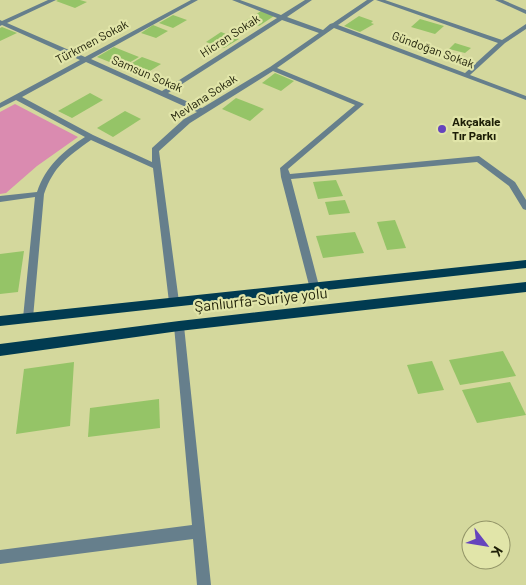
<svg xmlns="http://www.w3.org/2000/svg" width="526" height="585" viewBox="0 0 526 585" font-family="Barlow,sans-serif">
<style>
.green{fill:#da8bb0}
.building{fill:#95c467}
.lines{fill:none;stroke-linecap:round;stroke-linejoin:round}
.minor{fill:#667f8c;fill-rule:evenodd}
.tertiary{fill:#667f8c;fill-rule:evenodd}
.primary{fill:#013b51;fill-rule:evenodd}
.poi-dot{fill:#6544bd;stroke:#e1e5a9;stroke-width:2}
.labels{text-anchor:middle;stroke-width:4.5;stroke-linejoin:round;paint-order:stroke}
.far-street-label{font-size:12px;fill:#1d1e07;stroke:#e1e5a9}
.far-poi-label{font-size:12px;font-weight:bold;fill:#1d1e07;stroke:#e1e5a9;text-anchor:start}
.street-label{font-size:15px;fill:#1d1e07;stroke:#e1e5a9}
</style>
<rect width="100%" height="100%" fill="#d4d89d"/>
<polygon class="green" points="15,104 78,137 37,166 6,193 0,194 0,112"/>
<g class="building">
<polygon points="58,0 80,0 87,2 75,8 56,1"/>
<polygon points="261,11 274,16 259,26 245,21"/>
<polygon points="173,15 187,20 173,28 159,23"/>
<polygon points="359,16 373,21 371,23 374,24 360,32 344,26"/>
<polygon points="420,19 444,26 435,34 411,27"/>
<polygon points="153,25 168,31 156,38 141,33"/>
<polygon points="2,27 17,33 0,41 0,28"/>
<polygon points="221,32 239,39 224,48 206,42"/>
<polygon points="455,43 471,48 465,53 449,49"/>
<polygon points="114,47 139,57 122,67 97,57"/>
<polygon points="142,57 161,64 142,76 124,68"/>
<polygon points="275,73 294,81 281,91 262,83"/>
<polygon points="90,93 103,100 72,118 58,111"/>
<polygon points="236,98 264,109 250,121 222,109"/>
<polygon points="125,111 141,119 113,137 97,128"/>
<polygon points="336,180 343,196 318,199 313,182"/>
<polygon points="345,200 350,213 329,215 325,202"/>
<polygon points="395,220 406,248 387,250 377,222"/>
<polygon points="355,232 364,253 323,258 316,236"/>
<polygon points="24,251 18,292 0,294 0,254"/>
<polygon points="503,351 516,376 460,385 449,360"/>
<polygon points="432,361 444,390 418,394 407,365"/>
<polygon points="74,362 70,426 16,434 24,369"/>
<polygon points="510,382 526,415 477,423 462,390"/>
<polygon points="159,399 160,428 88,437 90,408"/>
</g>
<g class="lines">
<g class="minor">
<path d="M48,0H56L7,23L85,57L191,0H198L91,59L162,91L277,18L232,0H240L281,15L305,0H312L287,17L323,30L330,24L333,23L367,0H374L338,25L465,73L498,43L376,0H385L502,40L526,24V29L505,43L470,75L526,96V100L334,28L277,68L364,104L288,169L290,174L479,156L515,182L526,200V210L523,209L509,186L477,162L291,179L319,286L318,289H310L281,177L280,168L355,105L273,71L190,123L159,151L179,302L178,305H170L169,302L153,168L91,140C67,157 54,166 44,194L33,318L32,321H24L23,318L35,197L0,202V196L37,192C46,166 62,152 85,137L16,100L0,108V103L80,60L2,25L0,26V20L2,21ZM282,20L319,33L270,67L202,108L168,93ZM86,62L197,112L184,119L152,148V162L93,135L22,97Z"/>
<polygon points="179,322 183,323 184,326 211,585 197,585 193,539 0,564 0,550 192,525 174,326 175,323"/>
</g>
<polygon class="tertiary" points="495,0 503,0 526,10 526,14"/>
<g class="primary">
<polygon points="526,260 526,268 0,326 0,316"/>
<polygon points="526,282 526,292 179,331 0,356 0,344 179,321"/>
</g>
</g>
<circle class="poi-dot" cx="442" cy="129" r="5"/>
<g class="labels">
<g class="far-street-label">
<text transform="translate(230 36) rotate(-33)" y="4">Hicran Sokak</text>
<text transform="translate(92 42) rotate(-28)" y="4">Türkmen Sokak</text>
<text transform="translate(433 50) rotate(20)" y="4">Gündoğan Sokak</text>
<text transform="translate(147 74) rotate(23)" y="4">Samsun Sokak</text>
<text transform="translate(204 98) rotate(-33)" y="4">Mevlana Sokak</text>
</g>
<g class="far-poi-label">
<text x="452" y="126">Akçakale<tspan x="452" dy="14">Tır Parkı</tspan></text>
</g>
<g class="street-label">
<text transform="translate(261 300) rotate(-6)" y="5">Şanlıurfa-Suriye yolu</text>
</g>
</g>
<g transform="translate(486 545) rotate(121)"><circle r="24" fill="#e1e5a9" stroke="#939568"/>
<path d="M0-4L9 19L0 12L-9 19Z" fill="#6544bd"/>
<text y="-8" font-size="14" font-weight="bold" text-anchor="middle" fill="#1d1e07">K</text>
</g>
</svg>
